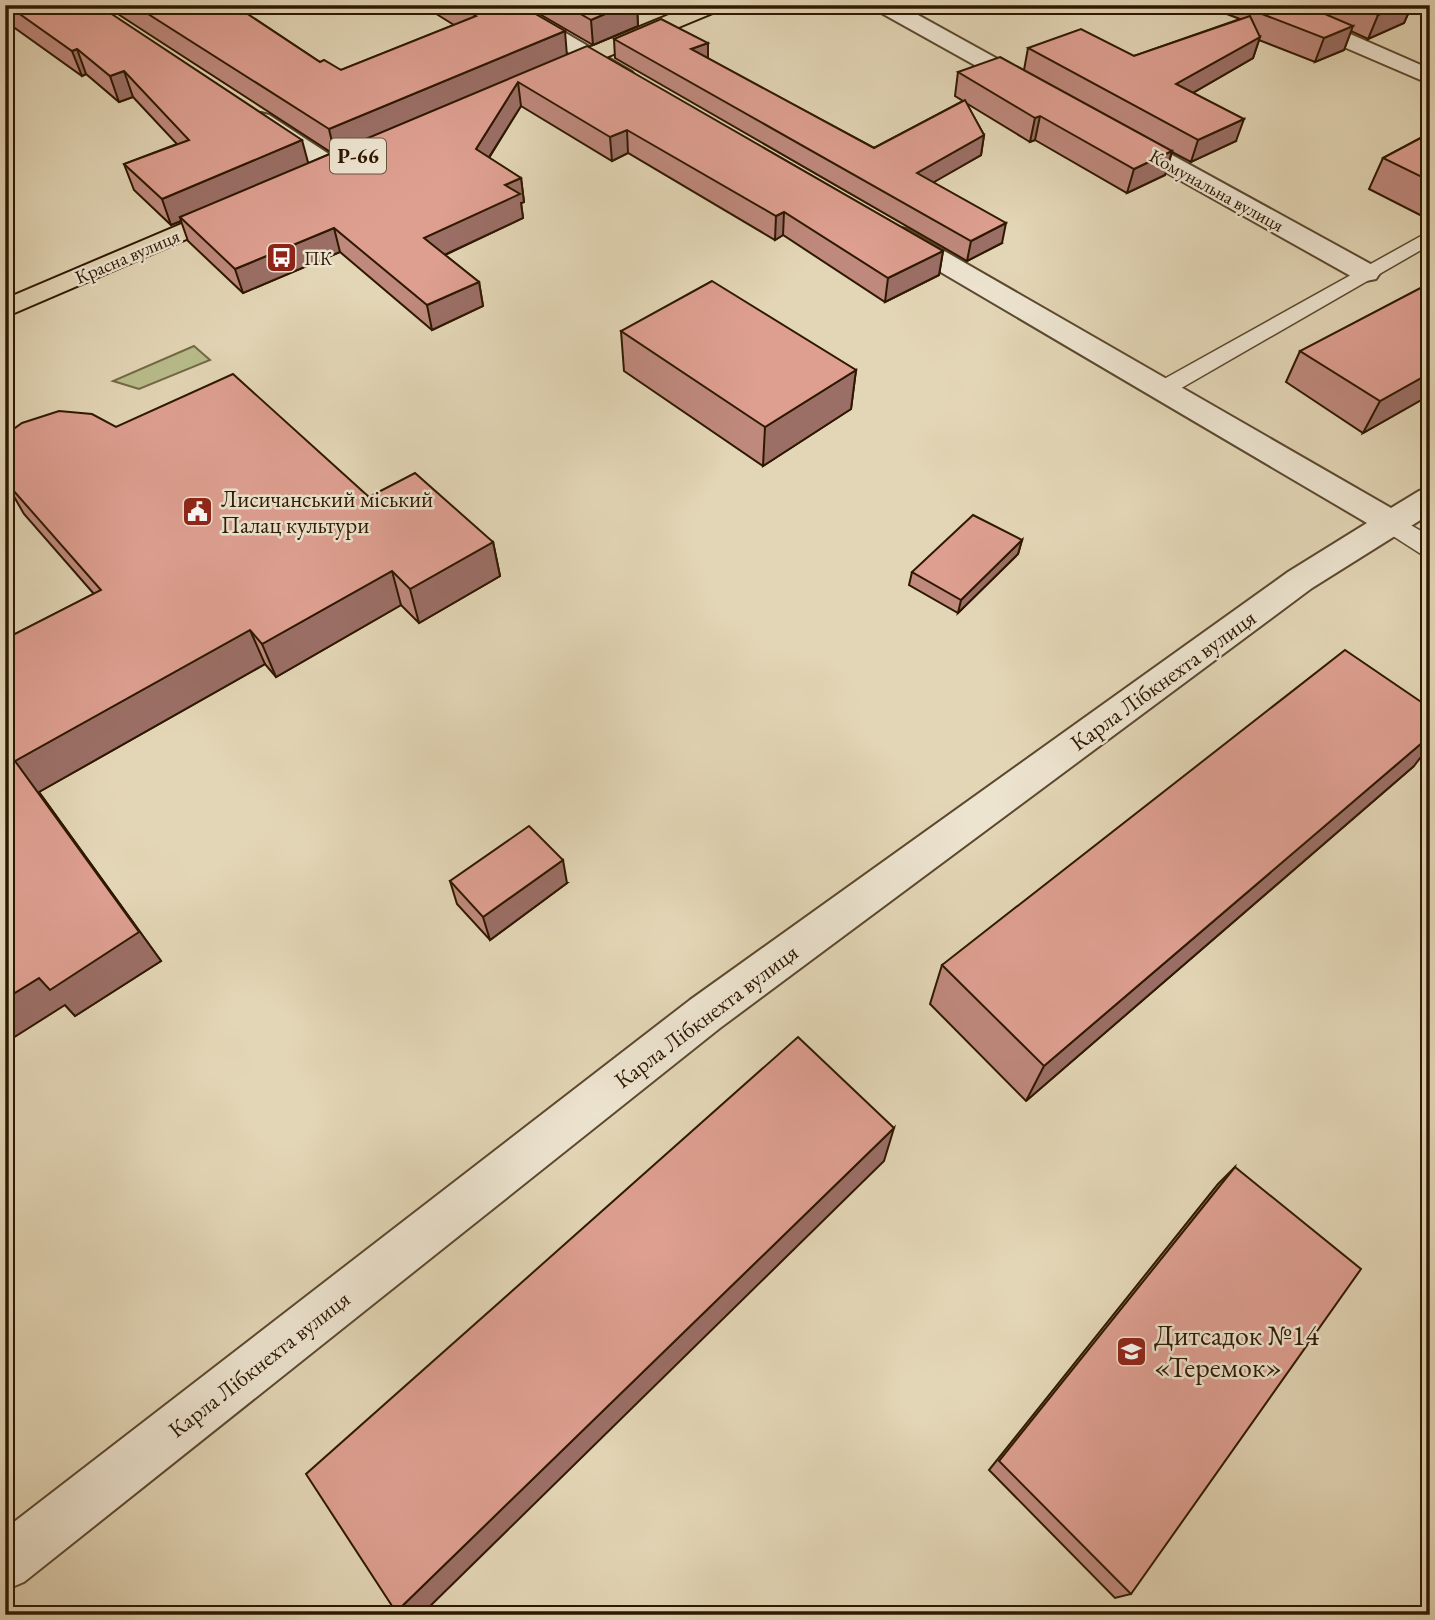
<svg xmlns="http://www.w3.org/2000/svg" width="1435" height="1620" viewBox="0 0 1435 1620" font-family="'EB Garamond',serif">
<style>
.green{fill:#b8bd8b;stroke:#736a46;stroke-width:2}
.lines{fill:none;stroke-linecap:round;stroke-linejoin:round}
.service-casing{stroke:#5b482e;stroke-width:3}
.minor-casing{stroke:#5b482e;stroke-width:4}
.primary-casing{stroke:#2e1800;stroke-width:4}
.service{fill:#ede4d0;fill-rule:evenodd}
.minor{fill:#ede4d0;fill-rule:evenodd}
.primary{fill:#e3d6b6;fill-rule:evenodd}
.wall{fill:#bf897d;stroke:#2e1800;stroke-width:2}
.shaded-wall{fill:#9b6f66;stroke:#2e1800;stroke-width:2}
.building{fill:#de9f91;stroke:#2e1800;stroke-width:2}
.labels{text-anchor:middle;stroke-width:5;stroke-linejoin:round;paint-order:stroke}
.far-street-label{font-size:19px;fill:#2e1800;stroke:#ede4d0}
.far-poi-label{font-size:19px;fill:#2e1800;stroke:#ede4d0;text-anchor:start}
.shield{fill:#ede4d0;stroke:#67553e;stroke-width:2}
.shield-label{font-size:21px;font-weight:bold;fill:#2e1800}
.poi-label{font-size:23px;fill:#2e1800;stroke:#ede4d0;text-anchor:start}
.street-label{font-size:23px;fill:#2e1800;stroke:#ede4d0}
.near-poi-label{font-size:28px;fill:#2e1800;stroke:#ede4d0;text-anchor:start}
</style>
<rect width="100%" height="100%" fill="#e3d6b6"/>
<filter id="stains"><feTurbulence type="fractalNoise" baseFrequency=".00286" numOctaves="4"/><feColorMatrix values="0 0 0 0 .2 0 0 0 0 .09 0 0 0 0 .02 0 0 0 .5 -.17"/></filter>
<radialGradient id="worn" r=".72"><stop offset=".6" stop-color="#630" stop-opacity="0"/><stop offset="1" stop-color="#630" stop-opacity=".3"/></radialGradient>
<polygon class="green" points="194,346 210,360 139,389 113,381"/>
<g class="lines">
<defs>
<g id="service">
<polygon points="1421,236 1430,240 1428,246 1171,394 1155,394 1152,389 1155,384"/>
<polygon points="1391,514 1430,536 1430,557 1421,554 1382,529 1378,523 1382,517"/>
</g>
<g id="minor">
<polygon points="492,5 518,5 632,72 635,77 632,82 616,82"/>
<polygon points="874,5 900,5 1039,82 1043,87 1039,92 1023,92 876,10"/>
<polygon points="1256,5 1284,5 1430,69 1430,84 1258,10"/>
<polygon points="261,113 269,115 341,162 344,167 341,172 332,174 323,172 253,125 249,120 253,115"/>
<polygon points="1123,131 1132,133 1376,267 1380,273 1376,279 1366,281 1356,279 1114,143 1111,138 1114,133"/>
<polygon points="897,227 906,229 1391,508 1419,491 1430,488 1430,514 1312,588 720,1028 24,1582 5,1590 5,1529 690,1000 1288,572 1367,523 888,241 884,235 888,229"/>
</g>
<g id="primary">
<polygon points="693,5 722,5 720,10 558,77 542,77 539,72 542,67"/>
<polygon points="231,203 240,206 244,211 240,216 5,317 5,299"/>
</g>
</defs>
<use href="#service" class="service-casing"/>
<use href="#minor" class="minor-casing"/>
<use href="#primary" class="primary-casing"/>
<use href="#service" class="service"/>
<use href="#minor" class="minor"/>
<use href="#primary" class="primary"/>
</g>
<g class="wall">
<polygon points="5,5 98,5 309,163 332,153 104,5 234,5 320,62 341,70 454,25 422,5 520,5 567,55 943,251 939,275 885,302 783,235 775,240 628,153 612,161 521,106 489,158 521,178 524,202 521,203 523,218 445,255 479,282 483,306 432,330 340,252 243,293 188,241 181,221 171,225 134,190 124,164 177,144 133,97 119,102 86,74 82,76 5,21"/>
<polygon points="524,5 637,5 638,26 593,45"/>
<polygon points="1203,5 1412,5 1404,23 1368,39 1351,31 1344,50 1315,62 1259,40 1253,58 1193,93 1236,141 1191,162 1172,152 1165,175 1127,193 1035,140 1030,142 966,103 984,135 981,155 933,182 1002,243 967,261 615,58 614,39 708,59 874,148 963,101 955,96 958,72 1024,70 1028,48 1134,56 1240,19"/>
<polygon points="1430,133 1430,220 1369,189 1383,158"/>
<polygon points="621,331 856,370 851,409 763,466 624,371"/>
<polygon points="1300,351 1430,395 1363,433 1286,382"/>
<polygon points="116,427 369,497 493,542 500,576 419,623 401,605 276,677 265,664 39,792 161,961 75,1016 65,1005 5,639 94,594 24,514 5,481 5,437"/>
<polygon points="1022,540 1018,554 958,613 909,585 912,572"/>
<polygon points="1414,766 1026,1101 930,1004 942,965"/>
<polygon points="450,881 567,883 490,940 457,904"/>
<polygon points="1235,1167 1131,1594 1115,1598 989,1470 1218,1184"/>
</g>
<g class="shaded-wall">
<polygon points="626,5 637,5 638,26 593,45 591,20"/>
<polygon points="1401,5 1412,5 1404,23 1368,39 1378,15"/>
<polygon points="1353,26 1344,50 1315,62 1324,38"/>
<polygon points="565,31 567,56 335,155 329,129"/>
<polygon points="1260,37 1253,58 1170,106 1176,84"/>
<polygon points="708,43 708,62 691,49"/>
<polygon points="77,49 86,74 82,76 72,51"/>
<polygon points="124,71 133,97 119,102 110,76"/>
<polygon points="518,82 521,106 479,173 476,149"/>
<polygon points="1040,116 1035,140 1030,142 1035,118"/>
<polygon points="1244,119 1236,141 1191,162 1198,140"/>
<polygon points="627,130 628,153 612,161 610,137"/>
<polygon points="984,135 981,155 915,193 917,173"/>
<polygon points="302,140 309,166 180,217 181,221 171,225 162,199"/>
<polygon points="1172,151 1165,175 1127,193 1134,169"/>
<polygon points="521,178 524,202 521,203 523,218 429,262 424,238 505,185"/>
<polygon points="784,212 783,235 775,240 776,216"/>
<polygon points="1006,223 1002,243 967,261 971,241"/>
<polygon points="334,228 340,252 243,293 235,269"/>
<polygon points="943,251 939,275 885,302 888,278"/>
<polygon points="479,282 483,306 432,330 427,305"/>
<polygon points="856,370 851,409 763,466 765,427"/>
<polygon points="1430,373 1430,395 1363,433 1380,401"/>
<polygon points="1022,540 1018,554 958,613 961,600"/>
<polygon points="493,542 500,576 419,623 410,589"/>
<polygon points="392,571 401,605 276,677 262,644"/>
<polygon points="250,630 265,664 39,792 161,961 75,1016 65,1005 5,1043 5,999 39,978 15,761"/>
<polygon points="1430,736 1430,745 1414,766 1026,1101 1044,1066"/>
<polygon points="563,860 567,883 490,940 483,917"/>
<polygon points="894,1128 884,1161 421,1615 408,1615 396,1612"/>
</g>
<g class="building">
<polygon points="7,5 98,5 302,140 162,199 124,164 189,140 124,71 110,76 77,49 72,51"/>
<polygon points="134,5 234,5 320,62 324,60 341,70 476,16 458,5 520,5 565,31 329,129"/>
<polygon points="565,5 626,5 591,20"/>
<polygon points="1273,5 1304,5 1353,26 1324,38 1257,12 1275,6"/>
<polygon points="1354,5 1401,5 1378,15"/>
<polygon points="1250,16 1260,37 1176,84 1244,119 1198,140 1028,48 1081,29 1134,56"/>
<polygon points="661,19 708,43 691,49 874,148 965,100 984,135 917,173 1006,223 971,241 614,39"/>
<polygon points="587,46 943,251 888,278 784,212 776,216 627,130 610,137 518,82 476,149 521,178 505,185 520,194 424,238 479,282 427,305 334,228 235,269 180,217"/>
<polygon points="1000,57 1172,151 1134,169 1040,116 1035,118 958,72"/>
<polygon points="1430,133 1430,181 1383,158"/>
<polygon points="712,281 856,370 765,427 621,331"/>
<polygon points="1430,283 1430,373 1380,401 1300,351"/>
<polygon points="233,374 369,497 415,473 493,542 410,589 392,571 262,644 250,630 15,761 139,932 50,990 39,978 5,999 5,639 101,590 5,481 5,437 8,433 22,423 59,411 92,414 116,427"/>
<polygon points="973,515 1022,540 961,600 912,572"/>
<polygon points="1345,650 1430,708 1430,736 1044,1066 942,965"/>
<polygon points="529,826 563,860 483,917 450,881"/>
<polygon points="798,1037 894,1128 396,1612 306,1474"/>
<polygon points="1235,1167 1361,1269 1131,1594 999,1461"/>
</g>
<defs>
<symbol id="bus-square" viewBox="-11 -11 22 22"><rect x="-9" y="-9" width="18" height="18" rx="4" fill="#8f2418" stroke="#ede4d0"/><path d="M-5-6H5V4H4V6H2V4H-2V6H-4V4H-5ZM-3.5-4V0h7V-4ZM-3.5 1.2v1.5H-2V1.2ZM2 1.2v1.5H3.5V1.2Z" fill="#fff"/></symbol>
<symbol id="civic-square" viewBox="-11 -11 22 22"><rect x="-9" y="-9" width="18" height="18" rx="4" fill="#8f2418" stroke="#ede4d0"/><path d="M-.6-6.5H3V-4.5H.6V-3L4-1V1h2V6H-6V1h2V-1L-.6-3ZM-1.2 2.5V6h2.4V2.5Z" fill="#fff"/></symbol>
<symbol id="school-square" viewBox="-11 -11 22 22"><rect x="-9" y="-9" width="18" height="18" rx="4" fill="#8f2418" stroke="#ede4d0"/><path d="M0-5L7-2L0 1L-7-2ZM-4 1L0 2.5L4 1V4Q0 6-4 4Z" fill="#fff"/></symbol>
</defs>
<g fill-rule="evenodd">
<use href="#bus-square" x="264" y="240" width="35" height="35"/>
<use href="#civic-square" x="180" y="494" width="35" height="35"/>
<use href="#school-square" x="1114" y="1334" width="35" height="35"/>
</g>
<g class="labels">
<g class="far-street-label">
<text transform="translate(1217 190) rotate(29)" y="7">Комунальна вулиця</text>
<text transform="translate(127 256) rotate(-23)" y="7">Красна вулиця</text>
</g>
<g class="far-poi-label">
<text x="304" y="265">ПК</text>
</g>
<rect class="shield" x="330" y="138.5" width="56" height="35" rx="5"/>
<g class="shield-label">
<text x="358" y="163">Р-66</text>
</g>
<g class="poi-label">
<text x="221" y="507">Лисичанський міський<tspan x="221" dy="26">Палац культури</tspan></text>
</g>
<g class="street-label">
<text transform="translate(1163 680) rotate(-36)" y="8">Карла Лібкнехта вулиця</text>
<text transform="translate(706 1016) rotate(-37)" y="8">Карла Лібкнехта вулиця</text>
<text transform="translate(259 1364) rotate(-38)" y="8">Карла Лібкнехта вулиця</text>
</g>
<g class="near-poi-label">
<text x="1154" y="1345">Дитсадок №14<tspan x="1154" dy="32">«Теремок»</tspan></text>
</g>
</g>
<rect width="1435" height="1620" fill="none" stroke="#e3d6b6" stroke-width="28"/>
<rect x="7" y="7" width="1421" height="1606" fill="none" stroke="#2e1800" stroke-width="3.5"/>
<rect x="14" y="14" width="1407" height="1592" fill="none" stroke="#2e1800" stroke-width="2"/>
<rect width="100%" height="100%" filter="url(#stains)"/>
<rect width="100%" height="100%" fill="url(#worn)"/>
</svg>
